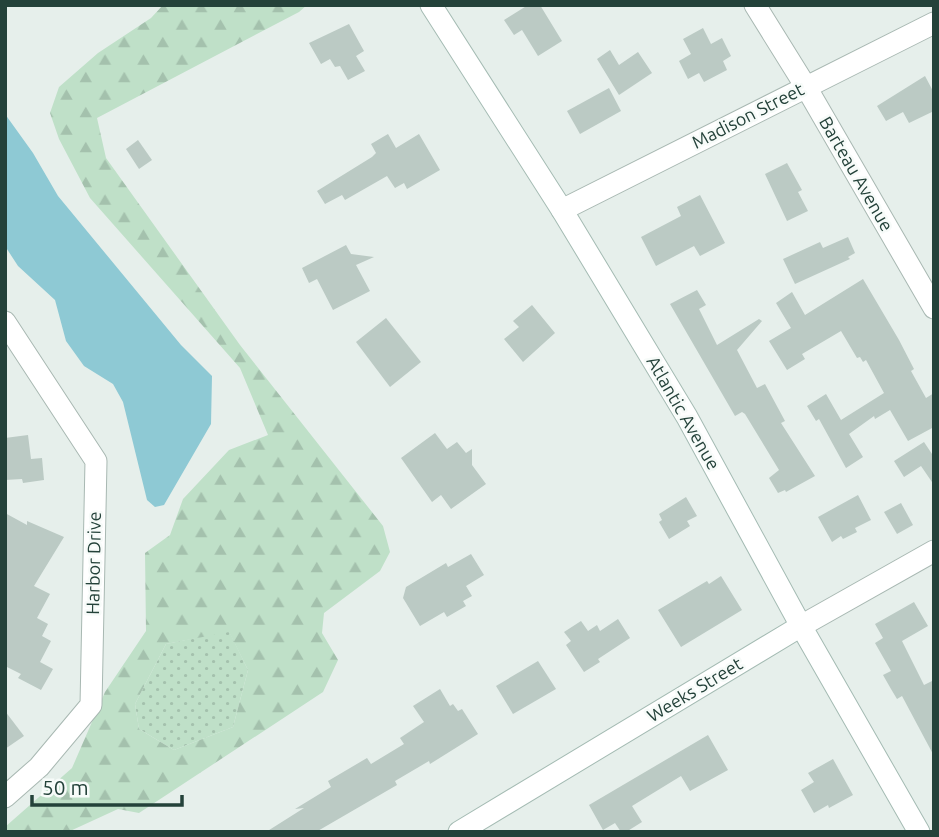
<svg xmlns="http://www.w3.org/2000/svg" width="939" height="837" viewBox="0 0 939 837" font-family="Ubuntu,sans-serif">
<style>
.grass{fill:url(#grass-dots)}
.forest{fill:url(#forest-firs);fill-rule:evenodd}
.water{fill:#8ec9d4}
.building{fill:#bbcac4}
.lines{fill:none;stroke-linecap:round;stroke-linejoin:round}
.street-casing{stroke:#a8b8b2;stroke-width:23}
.secondary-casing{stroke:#a4bbb3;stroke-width:23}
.street{stroke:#fff;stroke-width:21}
.secondary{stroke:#fff;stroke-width:21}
.labels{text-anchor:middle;stroke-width:5;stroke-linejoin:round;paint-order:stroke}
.street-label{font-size:18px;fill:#24423a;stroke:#f7fbf9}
</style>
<defs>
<pattern id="grass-dots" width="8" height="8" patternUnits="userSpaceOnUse" patternTransform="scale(1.75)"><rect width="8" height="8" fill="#bfe0c8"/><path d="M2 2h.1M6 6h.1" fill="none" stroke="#a4c1ad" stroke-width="1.8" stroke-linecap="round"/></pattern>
<pattern id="forest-firs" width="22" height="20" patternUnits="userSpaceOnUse" patternTransform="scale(1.75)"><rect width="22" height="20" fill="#bfe0c8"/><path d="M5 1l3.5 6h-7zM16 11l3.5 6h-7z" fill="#a4c1ad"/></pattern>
</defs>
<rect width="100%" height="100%" fill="#e6efeb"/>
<polygon class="grass" points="229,631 248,670 233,727 174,750 139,729 135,704 166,644"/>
<path class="forest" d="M163,5H307L299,12L97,118L106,158L240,345L383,526L390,552L380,571L324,613L322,633L338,660L323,692L139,813L118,809L68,832H5V827L72,768L105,692L146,631L145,553L170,535L183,499L229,450L268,435L240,368L90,198L59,139L50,113L59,87L98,53L151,18ZM229,632L248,670L233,727L174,750L139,729L135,704L166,644Z"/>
<polygon class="water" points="5,114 33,153 58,196 181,345 212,376 211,424 164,505 155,507 147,500 123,402 113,384 84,366 66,341 55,300 18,266 5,246"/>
<g class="building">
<polygon points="528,5 540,5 562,41 538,56 522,30 514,35 504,20"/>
<polygon points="349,24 364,51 356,56 365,71 348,80 340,66 335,67 330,59 321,64 309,43"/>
<polygon points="703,28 711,44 722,38 731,56 723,61 727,70 704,82 699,73 688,79 679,61 691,54 683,39"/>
<polygon points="610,50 619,65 638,52 652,73 619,95 597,59"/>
<polygon points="925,76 934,93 934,111 909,123 903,112 886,121 877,106"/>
<polygon points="609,88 621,111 580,134 567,111"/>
<polygon points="388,134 396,148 419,134 440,170 407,189 404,183 395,188 387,176 345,200 342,195 325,204 317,191 372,157 376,153 371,144"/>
<polygon points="138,140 152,160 139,169 126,149"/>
<polygon points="787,163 802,190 798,192 808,211 787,221 765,174"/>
<polygon points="700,195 725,243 700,256 694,246 656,266 641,237 681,216 677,207"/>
<polygon points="848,237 855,253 848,257 850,259 795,284 783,259 820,242 823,248"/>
<polygon points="346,245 351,254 374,257 356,265 370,291 333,310 317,279 309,283 302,268"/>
<polygon points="863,279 899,340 914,369 911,371 926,398 934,393 934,427 908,441 890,410 875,419 874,416 849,434 863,457 846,468 819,419 816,421 807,406 826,394 841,420 884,393 866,360 863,362 860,357 857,358 841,331 802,354 805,359 787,370 769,341 791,328 776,303 792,292 805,315"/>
<polygon points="697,290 706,305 699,309 717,345 759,319 762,321 737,350 757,388 765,384 785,421 781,423 815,476 786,492 785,490 778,493 769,478 779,470 745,414 742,412 735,416 670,304"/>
<polygon points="532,305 555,333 523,362 504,339 519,327 513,321"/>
<polygon points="386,318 421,362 390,387 356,342"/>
<polygon points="435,433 447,449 457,442 466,453 472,449 472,465 486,484 451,509 441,495 432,502 401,458"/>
<polygon points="28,435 31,459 42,458 44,480 23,483 22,479 5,480 5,438"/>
<polygon points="924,442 934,457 934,485 921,466 904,477 894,461"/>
<polygon points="858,495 871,520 855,528 857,532 843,539 841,536 832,542 818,517"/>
<polygon points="686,497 697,516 687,521 690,526 669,539 659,522 662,520 659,514"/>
<polygon points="901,503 913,525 897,534 884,512"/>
<polygon points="5,513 27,525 27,521 64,537 34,586 50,594 37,618 48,624 42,636 51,641 40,662 53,669 41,690 18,678 21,674 5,666"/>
<polygon points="471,554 484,575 466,586 472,596 463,601 466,606 447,617 444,612 420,626 403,598 406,587 446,563 448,567"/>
<polygon points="721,576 742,610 681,647 658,610 707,581 709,584"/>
<polygon points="914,602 928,626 902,641 924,685 934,680 934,756 902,696 897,699 891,689 883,675 891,671 875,643 883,638 875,624"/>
<polygon points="618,619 630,638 598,659 600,662 584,672 566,645 571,641 564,632 581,621 588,631 597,625 600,631"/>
<polygon points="538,661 556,689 513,714 496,686"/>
<polygon points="440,689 450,706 453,704 458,711 462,709 478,734 430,764 429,761 395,781 397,785 316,832 266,832 304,808 295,809 331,787 328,781 367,758 371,764 404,744 400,738 424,722 413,706"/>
<polygon points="5,711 24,736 5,749"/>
<polygon points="708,735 728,770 690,791 681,776 632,806 642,822 626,832 621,832 615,823 603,830 589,805"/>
<polygon points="833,759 853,795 829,808 828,805 814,813 801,790 814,782 808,773"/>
</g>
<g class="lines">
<defs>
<g id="street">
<polyline points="755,5 806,87 934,308"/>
<polyline points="562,210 934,23"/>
<polyline points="5,322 96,461 91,705 39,767 5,797"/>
<polyline points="801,626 934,551"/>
</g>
<g id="secondary">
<polyline points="431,5 562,210 687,417 801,626 919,832"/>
<polyline points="459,832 801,626"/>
</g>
</defs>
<use href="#street" class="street-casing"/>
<use href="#secondary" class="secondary-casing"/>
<use href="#street" class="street"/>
<use href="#secondary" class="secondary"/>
</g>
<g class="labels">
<g class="street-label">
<text transform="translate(748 116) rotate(-27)" y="6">Madison Street</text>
<text transform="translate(856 174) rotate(60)" y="6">Barteau Avenue</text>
<text transform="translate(683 413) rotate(60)" y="6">Atlantic Avenue</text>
<text transform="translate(94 563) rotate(-89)" y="6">Harbor Drive</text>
<text transform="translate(695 690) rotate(-31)" y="6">Weeks Street</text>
</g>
</g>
<rect width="939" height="837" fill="none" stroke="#24423a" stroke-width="14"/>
<path d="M32 795v10h150v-10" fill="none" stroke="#24423a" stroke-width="3.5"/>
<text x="42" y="795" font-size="21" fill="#24423a" stroke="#f7fbf9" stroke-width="5" paint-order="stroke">50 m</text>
</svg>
